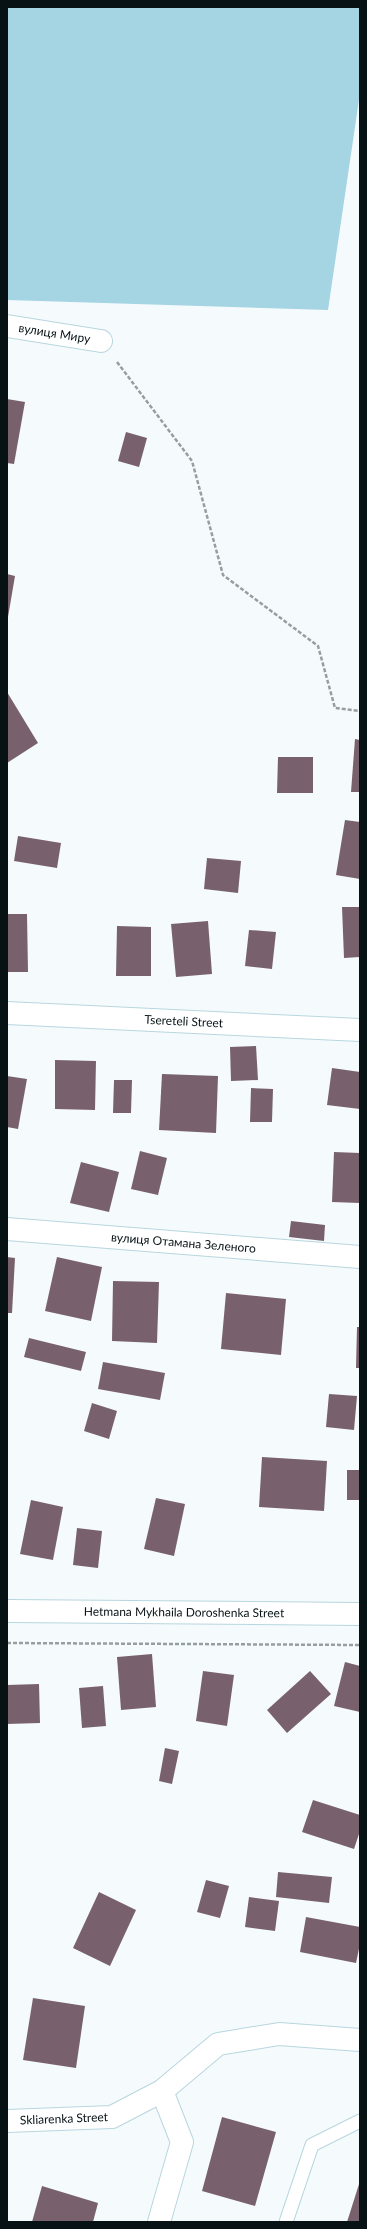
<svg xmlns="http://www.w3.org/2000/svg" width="367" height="2229" viewBox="0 0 367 2229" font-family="Lato,sans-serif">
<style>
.green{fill:#a5d4e3}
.building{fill:#78616d}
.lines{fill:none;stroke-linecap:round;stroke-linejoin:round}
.service-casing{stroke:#b8d6df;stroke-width:15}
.minor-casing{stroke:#b8d6df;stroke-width:24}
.tertiary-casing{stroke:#b8d6df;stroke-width:24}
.path{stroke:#979ea1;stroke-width:2.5;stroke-dasharray:4 2;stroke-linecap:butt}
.service{stroke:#fff;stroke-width:13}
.minor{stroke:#fff;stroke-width:22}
.tertiary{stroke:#fff;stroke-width:22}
.labels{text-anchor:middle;stroke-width:3;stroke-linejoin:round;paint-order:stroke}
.street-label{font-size:12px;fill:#071215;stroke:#fff}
</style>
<rect width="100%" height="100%" fill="#f5fbfd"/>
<polygon class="green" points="7,7 360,7 360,93 328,310 7,300"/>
<g class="building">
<polygon points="7,399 25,402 14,464 7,463"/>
<polygon points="126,432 147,438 139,467 118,461"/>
<polygon points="7,574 15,576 8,617 7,617"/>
<polygon points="7,692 38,743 7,763"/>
<polygon points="355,739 360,740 360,792 351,792"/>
<polygon points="278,757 313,757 313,793 277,793"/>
<polygon points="345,820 360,822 360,879 336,875"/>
<polygon points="18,836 61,843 57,868 14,861"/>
<polygon points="207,858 241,861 238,893 204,889"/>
<polygon points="342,907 360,907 360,957 344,958"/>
<polygon points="7,914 27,914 28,972 7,972"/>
<polygon points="208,921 212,974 176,977 171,924"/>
<polygon points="117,926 151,927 151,976 116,976"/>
<polygon points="249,930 276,932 272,969 245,966"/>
<polygon points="256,1046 258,1080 231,1081 230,1047"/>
<polygon points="55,1060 96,1061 95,1110 55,1109"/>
<polygon points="332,1068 360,1072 360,1109 327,1105"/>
<polygon points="162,1074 218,1076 216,1133 159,1130"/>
<polygon points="7,1076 27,1079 18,1129 7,1127"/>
<polygon points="114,1080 132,1080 131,1113 113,1113"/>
<polygon points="251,1088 273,1089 272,1122 250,1122"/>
<polygon points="140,1151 167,1158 158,1195 131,1189"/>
<polygon points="334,1152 360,1153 360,1203 332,1202"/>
<polygon points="81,1162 119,1172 109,1212 70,1203"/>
<polygon points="291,1221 325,1225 324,1241 289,1237"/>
<polygon points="7,1257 15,1258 12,1313 7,1313"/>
<polygon points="57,1257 102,1267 91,1321 45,1311"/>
<polygon points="113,1281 159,1282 157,1343 112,1341"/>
<polygon points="226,1293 286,1299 281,1355 221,1349"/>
<polygon points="357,1327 360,1327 360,1368 356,1368"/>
<polygon points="29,1338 86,1352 81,1371 24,1357"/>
<polygon points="103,1362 165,1373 160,1400 98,1389"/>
<polygon points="329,1394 357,1396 354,1430 326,1427"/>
<polygon points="92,1403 117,1411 109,1439 84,1431"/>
<polygon points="262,1457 327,1461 324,1511 259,1507"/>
<rect x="347" y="1470" width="13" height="30"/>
<polygon points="156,1498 185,1504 174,1556 144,1549"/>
<polygon points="31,1500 63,1507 53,1560 20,1554"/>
<polygon points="77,1528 102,1531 98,1568 73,1565"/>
<polygon points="152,1654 156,1707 121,1710 117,1657"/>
<polygon points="345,1662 360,1666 360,1712 334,1706"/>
<polygon points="203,1671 234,1675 227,1726 196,1721"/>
<polygon points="310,1671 331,1694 287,1733 267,1710"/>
<polygon points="39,1684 40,1723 7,1724 7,1685"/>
<polygon points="103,1686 106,1726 82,1728 79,1688"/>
<polygon points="165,1748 179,1751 172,1784 159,1781"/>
<polygon points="313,1800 360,1815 360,1831 354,1849 302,1832"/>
<polygon points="278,1872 332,1877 329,1903 276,1897"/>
<polygon points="206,1880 229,1886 220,1918 197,1912"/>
<polygon points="99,1892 136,1910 110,1966 73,1948"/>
<polygon points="249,1897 279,1901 275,1931 245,1927"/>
<polygon points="306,1917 360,1927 360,1944 356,1963 300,1952"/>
<polygon points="33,1998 85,2006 76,2068 23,2060"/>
<polygon points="222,2117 276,2132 255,2206 202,2191"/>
<polygon points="360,2181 360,2222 347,2222"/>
<polygon points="42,2186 98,2203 93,2222 32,2222"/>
</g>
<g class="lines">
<defs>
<polyline id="service" points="286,2222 312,2145 360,2121"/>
<g id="minor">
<path id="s1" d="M7,326L101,341"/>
<path id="s2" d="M7,1013L360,1030"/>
<path id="s3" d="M7,1229L360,1257"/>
<path id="s4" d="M7,2121L112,2117L162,2091L218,2044L279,2034L360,2040"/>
<polyline points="159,2222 182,2142 162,2091"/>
</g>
<g id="tertiary">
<path id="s5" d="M7,1611L360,1614"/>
</g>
</defs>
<use href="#service" class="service-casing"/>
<use href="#minor" class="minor-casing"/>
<use href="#tertiary" class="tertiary-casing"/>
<g class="path">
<polyline points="117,362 192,461 223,575 318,646 335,708 360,711"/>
<polyline points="7,1643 360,1645"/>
</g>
<use href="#service" class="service"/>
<use href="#minor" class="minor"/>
<use href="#tertiary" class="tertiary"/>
</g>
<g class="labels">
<g class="street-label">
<text dy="4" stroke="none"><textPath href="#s1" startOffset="48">вулиця Миру</textPath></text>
<text dy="4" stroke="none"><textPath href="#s2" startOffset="177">Tsereteli Street</textPath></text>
<text dy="4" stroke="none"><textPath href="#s3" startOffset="177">вулиця Отамана Зеленого</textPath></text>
<text dy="4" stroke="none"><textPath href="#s5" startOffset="177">Hetmana Mykhaila Doroshenka Street</textPath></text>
<text dy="4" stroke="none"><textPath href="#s4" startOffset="57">Skliarenka Street</textPath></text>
</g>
</g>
<rect width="367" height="2229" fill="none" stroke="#071215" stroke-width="16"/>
</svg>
